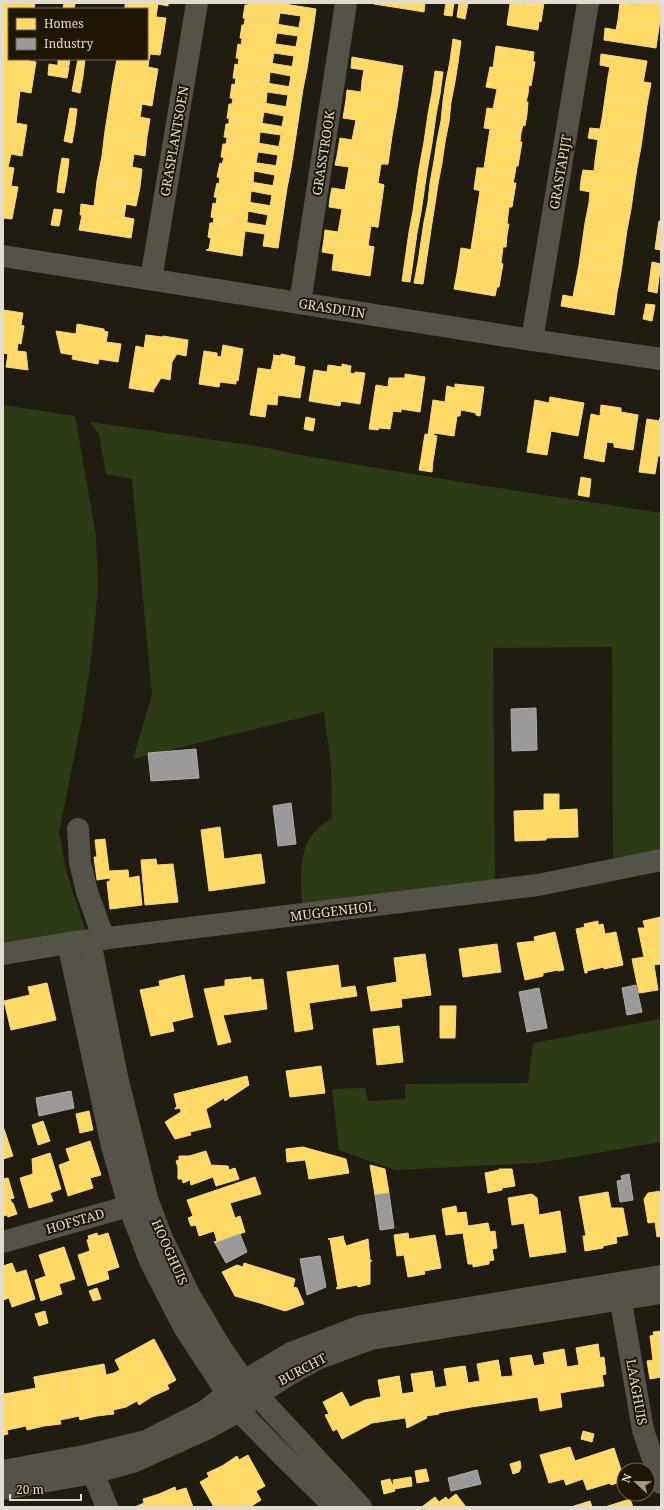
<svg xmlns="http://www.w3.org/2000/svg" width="664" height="1510" viewBox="0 0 664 1510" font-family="'Noto Serif',serif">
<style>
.green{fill:#2c3b16}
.homes{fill:#ffd966;stroke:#f6da86}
.industry{fill:#999;stroke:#afada9}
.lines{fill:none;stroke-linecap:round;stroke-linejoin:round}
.minor{stroke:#555249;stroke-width:22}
.labels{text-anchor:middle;stroke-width:4;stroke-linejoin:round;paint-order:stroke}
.street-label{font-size:13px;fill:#e2dccf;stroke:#1f1603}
</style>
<rect width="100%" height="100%" fill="#211c11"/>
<g class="green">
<polygon points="3,405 75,416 96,535 98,588 91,660 82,718 59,832 66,871 86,932 3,945"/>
<path d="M90,422L263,447L300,455L485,486L661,513V851L613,862L612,647L493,648L495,881L302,905C301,877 297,848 319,827C322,824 328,822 332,819L331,766L324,712L133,759L152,695L132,479L106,474L99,434Z"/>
<polygon points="661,1019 661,1142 538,1163 395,1170 339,1150 332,1089 365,1088 368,1101 405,1099 405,1084 528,1083 533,1043"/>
</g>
<g class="homes">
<polygon points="3,3 35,3 34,9 9,9 9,25 3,24"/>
<polygon points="64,3 75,4 74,9 63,9"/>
<polygon points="126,3 168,3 168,6 158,4 157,10 125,5"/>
<polygon points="248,3 278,3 316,9 313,30 299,27 301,16 280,13 278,24 243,18 245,5 248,5"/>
<polygon points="374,3 413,3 412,10 374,4"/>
<polygon points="413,3 425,3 424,12 412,10"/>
<polygon points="446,3 454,3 452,16 444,15"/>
<polygon points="459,3 468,3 465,19 457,17"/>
<polygon points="506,3 544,3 543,9"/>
<polygon points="620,3 661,8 659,27 618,20"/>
<polygon points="628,3 661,3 661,8"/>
<polygon points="510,4 543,9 541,22 539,21 538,30 507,25"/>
<polygon points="125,5 157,10 156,17 166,18 163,37 147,34 147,9 125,9"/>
<polygon points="245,19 313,30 310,49 296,47 298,36 277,33 275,44 240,38 242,25 244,25"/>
<polygon points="618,20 659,27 656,48 604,40 605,28 616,30"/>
<polygon points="3,24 9,25 9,58 3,57"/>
<polygon points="147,34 163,37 160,55 150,54 149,60 140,59 147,59"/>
<polygon points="242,39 310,49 307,69 292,67 294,56 274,53 272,64 236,58 238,44 241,45"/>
<polygon points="453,39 461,41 458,63 450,61"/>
<polygon points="496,46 534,52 533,61 535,62 533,74 493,68"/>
<polygon points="601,54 647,61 643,83 608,77 610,67 600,65"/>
<polygon points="3,57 9,58 9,59 25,60 20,91 3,89"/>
<polygon points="352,57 403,66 400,87 362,81 364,70 351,68"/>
<polygon points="239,58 307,69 303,89 289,87 291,76 270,72 269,83 233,78 235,64 238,65"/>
<polygon points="58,59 70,59 69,66 58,65"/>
<polygon points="78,59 85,59 83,76 75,75"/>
<polygon points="117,59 149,60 148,67 158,69 155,87 113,81"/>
<polygon points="25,60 36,62 31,93 20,91"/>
<polygon points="450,61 458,63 455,82 446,81"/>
<polygon points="49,64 69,67 67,78 48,75"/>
<polygon points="490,67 533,74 531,86 529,85 528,94 486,87"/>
<polygon points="435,71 443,72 440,94 432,93"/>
<polygon points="75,75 83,76 80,93 72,91"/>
<polygon points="608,77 651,83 647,105 605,98"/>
<polygon points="236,78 303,89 300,109 286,107 288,95 267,92 266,103 230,98 232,84 235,85"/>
<polygon points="113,81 155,87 152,106 142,104 141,111 109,106"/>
<polygon points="362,81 400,87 397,108 346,100 347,90 361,92"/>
<polygon points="446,81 455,82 451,102 443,101"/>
<polygon points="3,89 20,91 16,123 3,121"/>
<polygon points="497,89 528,94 526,102 528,102 527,114 493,109"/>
<polygon points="432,93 440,94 436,115 428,114"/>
<polygon points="233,98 300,109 297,129 282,126 284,116 264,112 262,123 227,118 229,104 232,104"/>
<polygon points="605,98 647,105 644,126 602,119"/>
<polygon points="346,100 397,108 392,136 354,130 356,120 343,118"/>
<polygon points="443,101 451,102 449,122 441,121"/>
<polygon points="109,106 141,111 140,117 150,119 147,137 105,131"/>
<polygon points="70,108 77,109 75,126 67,125"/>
<polygon points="487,108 527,114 525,126 523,125 521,133 484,128"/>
<polygon points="428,114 436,115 432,143 424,142"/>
<polygon points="229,118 297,129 294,149 279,146 281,135 260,132 259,143 224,137 226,124 229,124"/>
<polygon points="602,119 644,126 641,147 588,138 590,128 600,129"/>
<polygon points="3,121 16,123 11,154 3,153"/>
<polygon points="441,121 449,122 445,142 437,141"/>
<polygon points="16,123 27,125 22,156 11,154"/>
<polygon points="67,125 75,126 72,143 64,141"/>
<polygon points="490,129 521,133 520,142 522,142 520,154 487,148"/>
<polygon points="354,130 392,136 388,164 337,156 340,138 352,140"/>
<polygon points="105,131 147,137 145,156 134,154 133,161 102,156"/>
<polygon points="227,138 294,149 291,168 276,166 278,155 258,152 256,163 221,157 223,144 226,144"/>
<polygon points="598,140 641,147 637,168 595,161"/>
<polygon points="437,141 445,142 442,163 434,161"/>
<polygon points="424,142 432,143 427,171 419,169"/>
<polygon points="487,148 520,154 518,166 516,166 515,174 477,168 484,168"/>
<polygon points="3,153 11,154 8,167 14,168 11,186 3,185"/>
<polygon points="102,156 133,161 132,167 142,169 140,187 97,181"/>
<polygon points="337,156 388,164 381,164 378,183 384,185 347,179 349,167 335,165"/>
<polygon points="62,158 69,159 67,176 59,175"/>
<polygon points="224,158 291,168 287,188 273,186 275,175 254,171 253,183 217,177 220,163 222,164"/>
<polygon points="434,161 442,163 438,184 430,183"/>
<polygon points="595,161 637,168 634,188 581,180 583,170 594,171"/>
<polygon points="477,168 515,174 513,183 516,183 514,195 474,189"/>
<polygon points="419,169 427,171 424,192 416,190"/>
<polygon points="59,175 67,176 64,193 57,192"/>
<polygon points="220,177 287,188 284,208 270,206 272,195 251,191 250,203 214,197 217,183 219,184"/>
<polygon points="347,179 384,185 381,206 330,198 332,188 345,190"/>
<polygon points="581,180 634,188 631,209 589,203 590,192 580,190"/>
<polygon points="97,181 140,187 136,206 126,204 125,211 94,206"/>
<polygon points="430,183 438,184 435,204 428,202"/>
<polygon points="3,185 18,187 16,198 4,196 3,201"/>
<polygon points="474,189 514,195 512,207 509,207 508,215 477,210 480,191"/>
<polygon points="416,190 424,192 421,212 413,211"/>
<polygon points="4,196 16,198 12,219 3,218"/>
<polygon points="217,197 284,208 281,228 266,225 268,215 248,211 247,222 211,217 213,203 216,204"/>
<polygon points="330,198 381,206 378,227 340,221 342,209 329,207"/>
<polygon points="428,202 435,204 432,223 424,222"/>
<polygon points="589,203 631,209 627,230 585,223"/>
<polygon points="81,204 125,211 124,217 134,219 131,238 79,230 82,215 80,215"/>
<polygon points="54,209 62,210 59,226 51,225"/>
<polygon points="477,210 508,215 507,224 509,224 507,235 474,230"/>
<polygon points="413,211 421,212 417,233 409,232"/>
<polygon points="211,217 281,228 278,248 263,246 265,234 245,231 242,256 206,250 209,249 211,238 208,237 210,223 213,223 214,218"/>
<polygon points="340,221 378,227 371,226 368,246 374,247 324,239 325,230 338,232"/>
<polygon points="659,221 661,221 661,236 657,235"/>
<polygon points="424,222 432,223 429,243 421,242"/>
<polygon points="585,223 627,230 624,251 582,244"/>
<polygon points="474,230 507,235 506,247 503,247 502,255 471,249"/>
<polygon points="409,232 417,233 414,254 406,253"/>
<polygon points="657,235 661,236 661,250 655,249"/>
<polygon points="324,239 374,247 370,276 332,270 334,254 322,252"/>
<polygon points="421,242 429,243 426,263 418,262"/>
<polygon points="582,244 624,251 621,272 579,265"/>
<polygon points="461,248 502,255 501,263 503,264 501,275 458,268"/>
<polygon points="406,253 414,254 410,282 402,281"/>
<polygon points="418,262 426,263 423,284 414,283"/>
<polygon points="652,262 661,264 659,278 650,277"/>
<polygon points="579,265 621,272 617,293 575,286"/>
<polygon points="458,268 501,275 499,287 497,287 495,296 454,289"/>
<polygon points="650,277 659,278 657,293 648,291"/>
<polygon points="575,286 617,293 614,315 561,306 563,295 573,297"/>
<polygon points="646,304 655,305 652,321 643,319"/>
<polygon points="3,310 23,313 21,325 24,326 21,344 18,343 17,351 26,352 28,370 6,367 8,354 3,353"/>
<polygon points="77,324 104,329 104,331 108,332 106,342 121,344 118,362 99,359 98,364 72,359 73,355 61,353 56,331 76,334"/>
<polygon points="146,335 162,337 163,336 188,340 186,356 177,354 172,362 170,380 161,378 153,391 154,392 129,388 136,346 144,348"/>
<polygon points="223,345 243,349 238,381 236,380 236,384 220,382 219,387 199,384 204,351 217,353 217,356 221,357"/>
<polygon points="281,354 295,357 294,365 305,367 300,398 278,395 277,405 267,404 265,417 250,415 258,368 271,370 274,356 273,355 281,356"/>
<polygon points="342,364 351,366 350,373 354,374 355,372 365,373 360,404 341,401 340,406 309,401 314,370 327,372 328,365 342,367"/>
<polygon points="405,374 425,377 420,412 401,409 401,412 393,411 390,429 379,428 378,430 369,429 376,385 388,387 389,378 405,378"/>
<polygon points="455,384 484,387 480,416 476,415 476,413 461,410 460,416 457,416 454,436 434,433 434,435 428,435 433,400 445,402 447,386 455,388"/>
<polygon points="550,397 584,403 578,436 551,431 547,455 527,452 535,400 549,403"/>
<polygon points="601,405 621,408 621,412 638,415 633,450 614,447 614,443 607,442 604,462 584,458 591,414 600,416"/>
<polygon points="661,415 661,456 658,456 655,474 639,472 647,419 659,421"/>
<polygon points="306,417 315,419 313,431 304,429"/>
<polygon points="425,434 437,436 433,461 421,459"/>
<polygon points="421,459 433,461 432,472 419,470"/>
<polygon points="581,477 591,479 589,497 578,495"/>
<polygon points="544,794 559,794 559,810 577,809 578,837 546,838 546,840 515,841 514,811 544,810"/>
<polygon points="220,827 224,859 261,854 265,883 209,891 201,830"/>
<polygon points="105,839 109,871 128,870 129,878 139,876 142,905 110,909 107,882 110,881 110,878 97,880 94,857 97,857 95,840"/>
<polygon points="156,859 157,865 173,864 178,902 145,905 141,860"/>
<polygon points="661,917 661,964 654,965 658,990 639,993 632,959 644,957 638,928 645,928 643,921"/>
<polygon points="598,921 598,925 603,924 605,934 616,932 623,965 604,969 604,967 587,971 587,973 585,973 576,929 585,927 584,924"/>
<polygon points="555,932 564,970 558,971 558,970 543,973 543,976 525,980 517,943 535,941 534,937"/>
<polygon points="497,944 501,972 463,977 459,949"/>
<polygon points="425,954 431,995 401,999 402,1007 371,1011 367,987 397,982 394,958"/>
<polygon points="338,965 341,988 355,986 357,996 309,1003 313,1029 295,1032 287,972"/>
<polygon points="184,975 193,1017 172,1022 174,1031 151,1036 140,990 160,986 159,981"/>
<polygon points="251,977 251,980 263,979 267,1009 223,1015 231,1042 218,1045 204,989 225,986 225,980"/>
<polygon points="47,983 56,1020 11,1030 4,1001 30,995 28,987"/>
<polygon points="440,1006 456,1006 455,1038 440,1038"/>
<polygon points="399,1026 403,1062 377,1065 373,1029"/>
<polygon points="321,1066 325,1093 290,1097 286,1071"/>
<polygon points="247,1076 249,1085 225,1101 224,1098 206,1109 211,1127 190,1132 191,1135 175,1139 165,1122 181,1112 180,1108 175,1109 175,1108 177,1107 174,1094"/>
<polygon points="89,1111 93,1130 80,1133 76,1114"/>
<polygon points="43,1121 50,1141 38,1145 32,1125"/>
<polygon points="3,1129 4,1129 13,1156 3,1159"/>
<polygon points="90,1141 101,1175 90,1178 93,1188 68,1196 59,1165 70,1161 66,1149"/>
<polygon points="303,1147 305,1160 287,1162 286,1149"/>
<polygon points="303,1147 346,1159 349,1173 309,1179"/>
<polygon points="206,1151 211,1165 228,1166 229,1170 235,1168 239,1179 216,1186 213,1177 191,1185 190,1180 183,1183 182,1179 178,1179 178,1167 176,1161 179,1160 179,1156 189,1156"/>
<polygon points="50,1153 61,1189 50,1193 53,1201 29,1208 20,1178 33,1174 32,1159"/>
<polygon points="370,1165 385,1169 389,1193 375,1195"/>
<polygon points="499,1169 512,1169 515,1186 502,1188"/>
<polygon points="499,1170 502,1190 488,1193 485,1173"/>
<polygon points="255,1177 261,1194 230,1203 235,1218 240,1216 245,1232 215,1243 214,1242 217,1241 214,1231 199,1236 196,1225 191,1226 188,1218 193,1216 187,1200"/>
<polygon points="8,1178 14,1198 10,1199 12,1203 13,1203 17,1214 8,1217 7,1215 3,1216 3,1179"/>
<polygon points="661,1191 661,1236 657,1237 655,1222 648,1223 644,1199 648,1193"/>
<polygon points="608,1192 611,1208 623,1208 628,1235 616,1237 617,1243 603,1246 603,1248 585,1251 583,1236 586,1236 579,1197"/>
<polygon points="532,1194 537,1198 539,1215 560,1211 566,1252 530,1257 524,1223 512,1225 508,1198"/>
<polygon points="456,1206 457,1213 466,1212 468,1226 488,1223 490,1232 495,1231 497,1248 492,1249 494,1260 489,1261 489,1264 473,1267 473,1264 468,1264 463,1233 446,1235 442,1209"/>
<polygon points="97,1233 98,1236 108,1233 119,1267 107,1271 109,1279 88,1286 78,1255 90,1251 87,1240 89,1239 88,1236"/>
<polygon points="408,1233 409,1239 435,1235 441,1268 424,1271 425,1274 408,1277 404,1255 397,1256 394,1235"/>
<polygon points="344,1236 343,1237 346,1246 368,1239 370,1260 372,1261 370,1261 370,1284 358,1287 357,1285 337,1289 336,1288 338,1287 330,1239 328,1239"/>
<polygon points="64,1247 75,1279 59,1284 62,1294 41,1301 35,1280 46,1276 39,1255"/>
<polygon points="12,1263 16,1273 26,1270 35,1299 12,1307 9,1298 3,1300 3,1266"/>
<polygon points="244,1263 270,1271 260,1303 235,1296 222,1272 237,1265 243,1267"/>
<polygon points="270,1271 295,1279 293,1287 297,1288 304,1304 285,1311 260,1303"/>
<polygon points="97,1288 101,1299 93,1301 89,1291"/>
<polygon points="45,1311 48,1323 39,1326 35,1314"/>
<polygon points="661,1331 661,1377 650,1379 647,1361 653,1360 650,1336 654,1335 653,1332"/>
<polygon points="154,1339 176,1380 167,1385 169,1389 153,1396 130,1352"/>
<polygon points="598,1344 600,1358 604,1357 606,1374 602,1375 604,1386 571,1391 567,1367 579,1365 576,1348"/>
<polygon points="564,1349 571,1391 560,1393 562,1407 540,1411 531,1355 534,1366 545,1364 543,1353"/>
<polygon points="130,1352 153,1396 139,1405 137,1401 126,1407 114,1373 120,1370 115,1360"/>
<polygon points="531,1355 538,1397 505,1402 498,1360 501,1377 513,1376 510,1358"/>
<polygon points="498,1360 505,1402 471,1407 465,1366 468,1383 480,1381 477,1364"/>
<polygon points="104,1364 106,1375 114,1373 126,1407 113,1410 114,1414 97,1416 88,1367"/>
<polygon points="465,1366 471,1407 438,1413 432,1371 435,1388 447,1386 444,1369"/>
<polygon points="88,1367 97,1416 80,1420 79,1416 70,1418 61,1372"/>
<polygon points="432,1371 439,1414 426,1416 427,1418 407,1428 399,1376 402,1394 414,1392 411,1374"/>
<polygon points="61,1372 70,1418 60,1420 61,1424 44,1426 34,1377"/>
<polygon points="399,1376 405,1418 372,1423 365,1400 381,1397 378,1380"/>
<polygon points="34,1377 44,1426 27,1430 26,1426 17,1428 10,1393 36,1388"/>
<polygon points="342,1392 350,1407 365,1400 372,1423 342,1439 337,1429 333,1431 325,1415 329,1414 323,1402"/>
<polygon points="10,1393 17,1428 7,1430 8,1434 3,1435 3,1394"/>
<polygon points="583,1431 594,1434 592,1442 581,1439"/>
<polygon points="570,1447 575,1461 614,1448 624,1479 619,1480 620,1482 611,1485 610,1483 587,1490 583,1479 566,1485 564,1479 549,1483 540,1455"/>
<polygon points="248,1455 265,1486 256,1491 261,1500 250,1507 246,1507 222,1466 237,1456 239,1460"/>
<polygon points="520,1461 521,1467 519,1472 513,1474 510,1464"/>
<polygon points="222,1466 246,1507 214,1507 200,1482 209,1477 207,1473"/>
<polygon points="426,1469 429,1481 417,1483 415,1471"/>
<polygon points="411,1477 412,1486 394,1489 393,1480"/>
<polygon points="390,1479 395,1491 384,1494 381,1481"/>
<polygon points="175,1487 176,1491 186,1488 193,1507 164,1507 159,1494"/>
<polygon points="159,1494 164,1507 135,1507 144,1503 143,1499"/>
<polygon points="456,1494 466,1507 423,1506 435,1497 439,1502 446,1497 448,1500"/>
<polygon points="630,1499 633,1507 605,1507"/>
<polygon points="590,1501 592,1507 571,1507"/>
</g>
<g class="industry">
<polygon points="536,708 537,750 512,751 511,709"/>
<polygon points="196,749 199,778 151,781 148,753"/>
<polygon points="291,803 296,844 278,846 273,806"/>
<polygon points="636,985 642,1012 627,1015 622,988"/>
<polygon points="539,988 547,1028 527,1032 519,992"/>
<polygon points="71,1091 74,1108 39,1116 36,1098"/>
<polygon points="629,1174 633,1200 620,1202 617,1181 622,1180 621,1176"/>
<polygon points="389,1193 394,1228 380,1230 375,1195"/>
<polygon points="240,1234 247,1252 226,1263 215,1243"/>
<polygon points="320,1256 326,1287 307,1295 300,1259"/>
<polygon points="477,1470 481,1484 451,1491 448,1478"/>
</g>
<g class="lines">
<g class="minor">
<polyline points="3,256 532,340 661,359"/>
<polyline points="151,279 197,3"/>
<polyline points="300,303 346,3"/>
<polyline points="532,340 588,3"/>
<polyline points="78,829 80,862 87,892 104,939"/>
<polyline points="90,941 117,1077 147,1199 161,1236 189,1294 221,1348 244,1381 361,1507"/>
<polyline points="68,943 112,1146 129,1206 150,1261 185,1329 239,1411 283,1456 335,1507"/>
<polyline points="3,954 68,943 538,885 661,860"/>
<polyline points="3,1242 129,1206 142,1201"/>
<polyline points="618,1285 643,1430 661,1483"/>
<polyline points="90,1459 93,1473 107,1507"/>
<polyline points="3,1471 89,1455 146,1441 205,1411 244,1381 291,1353 361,1326 661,1276"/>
<polyline points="3,1489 93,1473 133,1462 204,1430 239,1411 256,1396 285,1377 317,1359 371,1339 661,1293"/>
</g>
</g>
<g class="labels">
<g class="street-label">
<text transform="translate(174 141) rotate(-80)" y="5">GRASPLANTSOEN</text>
<text transform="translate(323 153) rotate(-81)" y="5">GRASSTROOK</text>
<text transform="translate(560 172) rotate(-80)" y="5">GRASTAPIJT</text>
<text transform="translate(332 308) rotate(9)" y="5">GRASDUIN</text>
<text transform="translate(333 911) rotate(-7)" y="5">MUGGENHOL</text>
<text transform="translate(75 1221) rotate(-16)" y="5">HOFSTAD</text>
<text transform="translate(170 1252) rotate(66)" y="5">HOOGHUIS</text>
<text transform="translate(302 1369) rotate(-28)" y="5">BURCHT</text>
<text transform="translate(637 1392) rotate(80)" y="5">LAAGHUIS</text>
</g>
</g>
<rect width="664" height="1510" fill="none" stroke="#e2dccf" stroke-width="8"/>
<rect x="8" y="8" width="140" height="52" fill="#1f1603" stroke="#6d6555"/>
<rect x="16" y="18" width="20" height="12" fill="#ffd966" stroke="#6d6555"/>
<text x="44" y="28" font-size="12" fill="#e2dccf">Homes</text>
<rect x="16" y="38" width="20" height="12" fill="#999999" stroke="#6d6555"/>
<text x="44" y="48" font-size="12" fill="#e2dccf">Industry</text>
<g transform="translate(636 1482) rotate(292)"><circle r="19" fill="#1f1603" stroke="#6d6555"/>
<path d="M0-3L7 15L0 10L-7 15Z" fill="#9e998c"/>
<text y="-6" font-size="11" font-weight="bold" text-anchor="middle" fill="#e2dccf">N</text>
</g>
<path d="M10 1494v6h71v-6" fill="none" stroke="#e2dccf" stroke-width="2"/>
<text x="16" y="1494" font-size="12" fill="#e2dccf" stroke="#1f1603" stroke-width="3" paint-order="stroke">20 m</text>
</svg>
